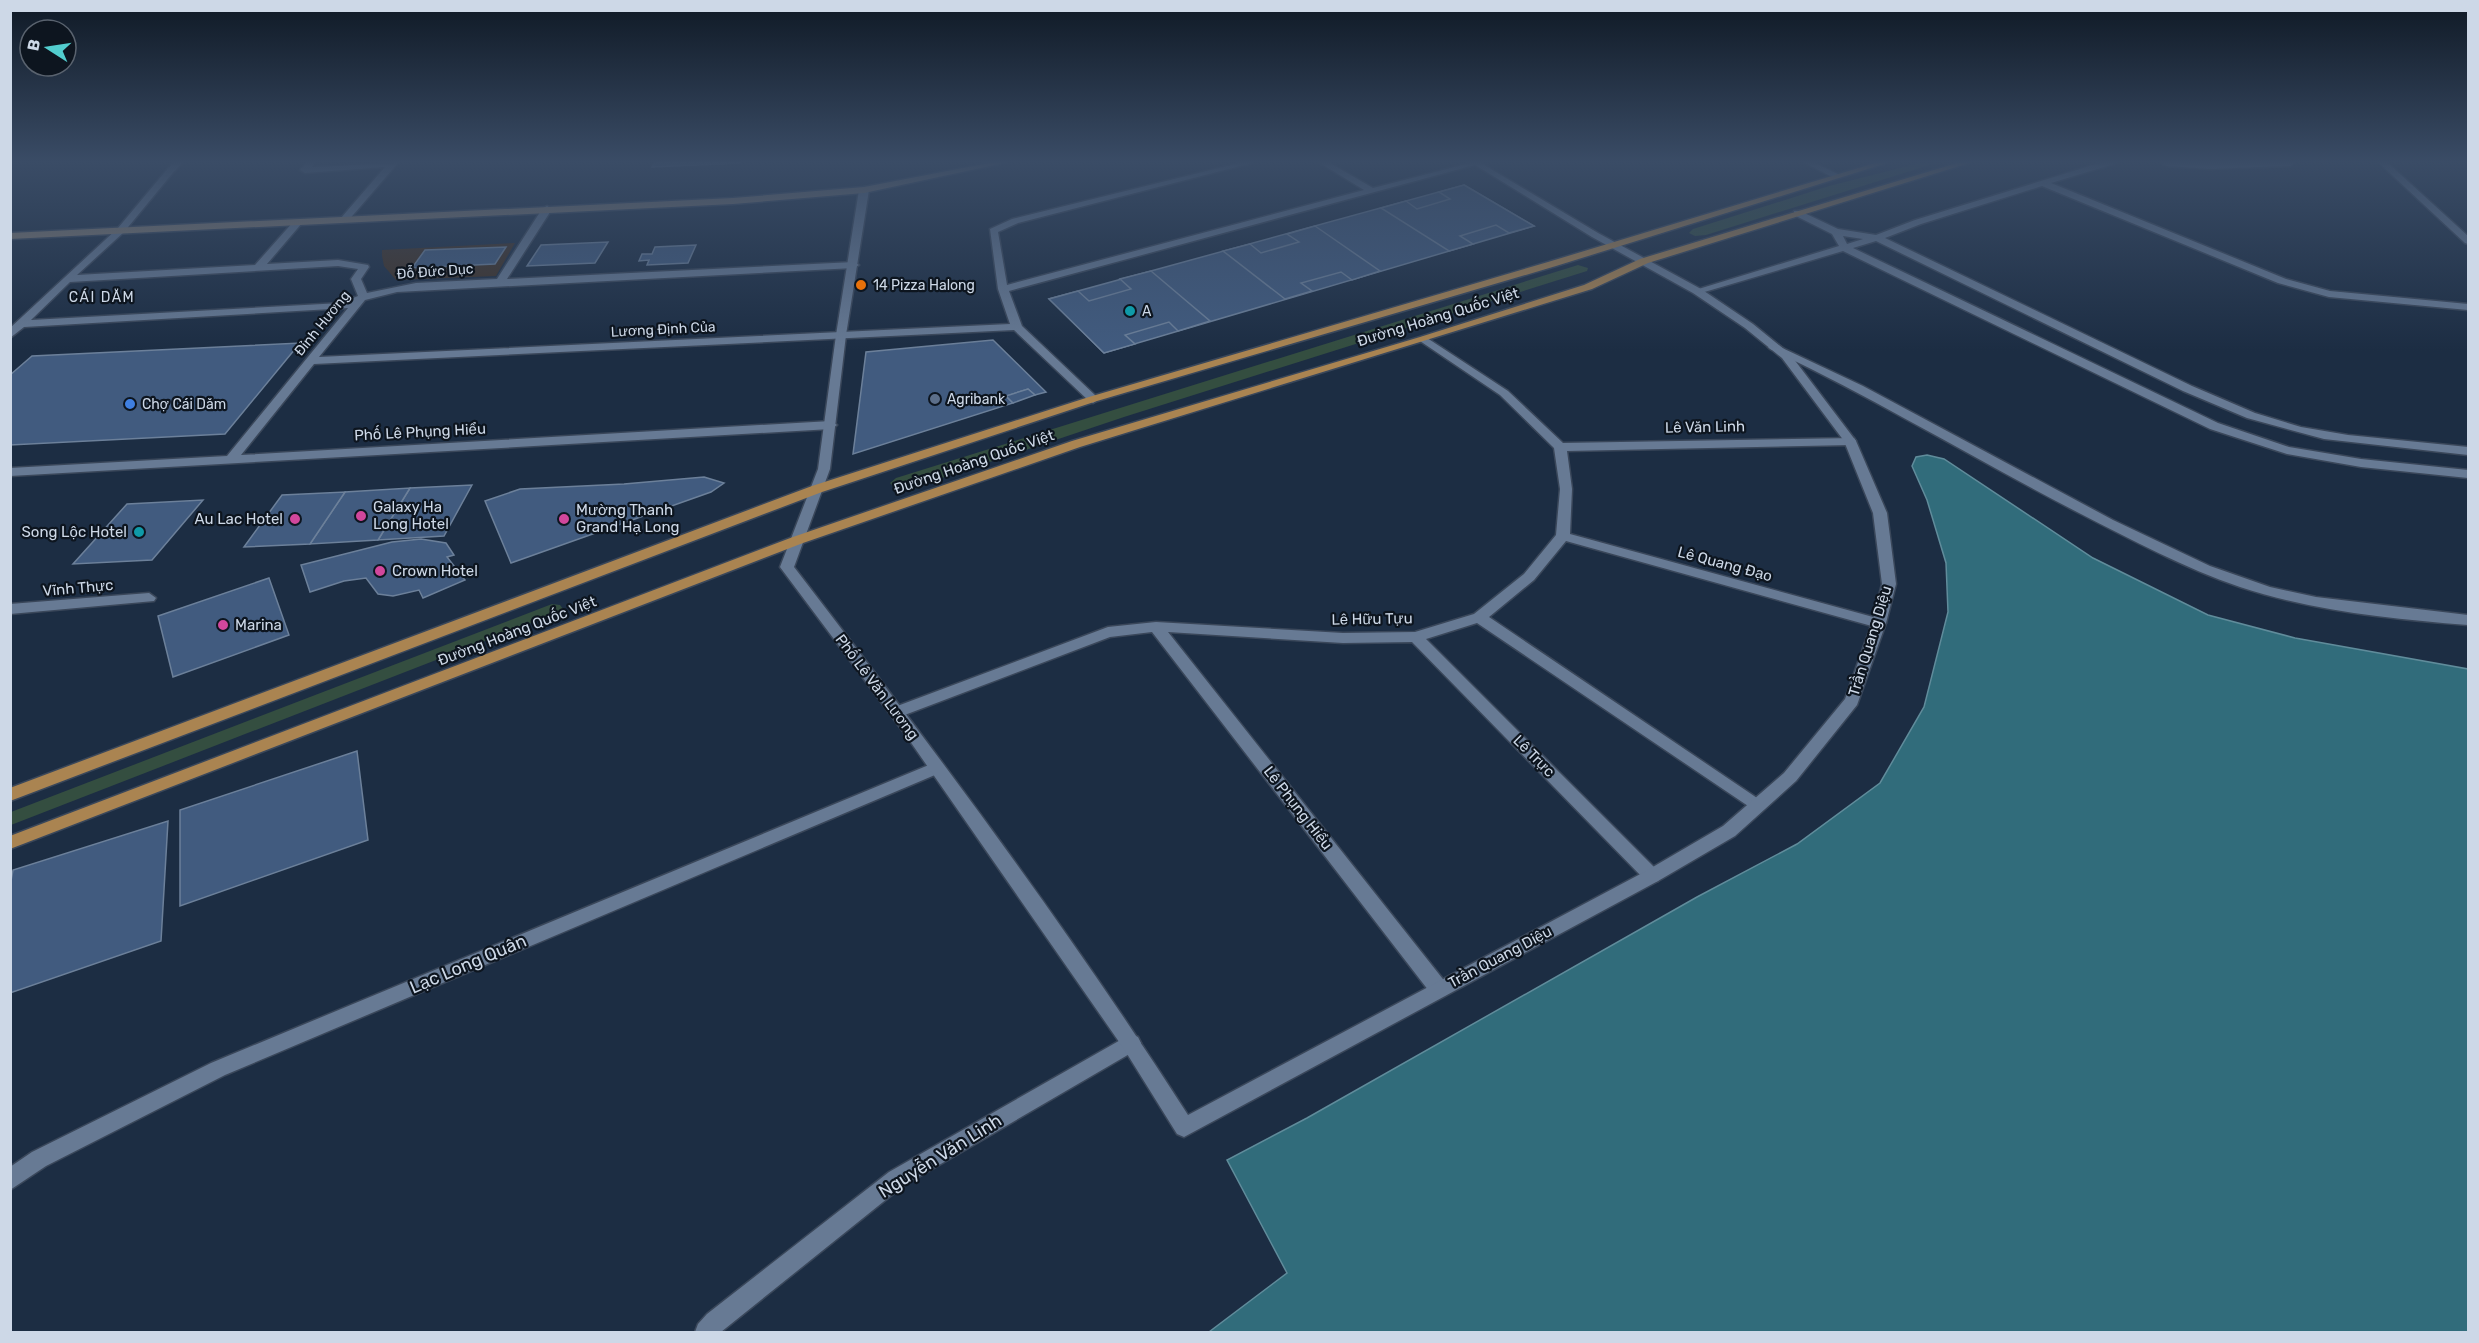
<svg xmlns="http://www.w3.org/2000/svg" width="2479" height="1343" viewBox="0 0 2479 1343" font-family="Rubik,sans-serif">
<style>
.commercial{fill:#3f3024}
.green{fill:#344e40}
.water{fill:#316c7b;stroke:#608c9b;stroke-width:1.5}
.building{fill:#415b7f;stroke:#6c809a;stroke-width:1.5}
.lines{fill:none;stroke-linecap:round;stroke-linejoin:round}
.service-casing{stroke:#3a475a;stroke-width:3}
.minor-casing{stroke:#3a475a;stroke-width:3}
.tertiary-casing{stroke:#3a475a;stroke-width:3}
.secondary-casing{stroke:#3a475a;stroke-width:3}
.primary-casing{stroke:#3a475a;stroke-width:3}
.service{fill:#677a94;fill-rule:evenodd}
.minor{fill:#677a94;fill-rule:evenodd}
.tertiary{fill:#677a94;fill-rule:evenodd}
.secondary{fill:#897f73;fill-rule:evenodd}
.primary{fill:#aa8451;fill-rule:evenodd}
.food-dot{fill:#e8710a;stroke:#0d151f;stroke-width:2}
.culture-dot{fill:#0f9aa8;stroke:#0d151f;stroke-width:2}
.service-dot{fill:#5c6f8a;stroke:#0d151f;stroke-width:2}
.shop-dot{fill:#3f7fe0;stroke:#0d151f;stroke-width:2}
.hotel-dot{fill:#d1479c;stroke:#0d151f;stroke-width:2}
.labels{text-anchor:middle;stroke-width:4.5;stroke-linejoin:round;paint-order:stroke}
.far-street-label{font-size:14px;fill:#cdd8e7;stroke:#0d151f}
.far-poi-label{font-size:14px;fill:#cdd8e7;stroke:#0d151f;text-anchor:start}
.far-neighbourhood-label{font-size:14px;letter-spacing:1.5px;fill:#cdd8e7;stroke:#0d151f}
.street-label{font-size:15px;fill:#cdd8e7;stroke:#0d151f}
.poi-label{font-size:15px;fill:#cdd8e7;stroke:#0d151f;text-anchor:start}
.near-street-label{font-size:18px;fill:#cdd8e7;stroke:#0d151f}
</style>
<rect width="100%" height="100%" fill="#1c2d43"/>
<polygon class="commercial" points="515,243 496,276 396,280 384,266 382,256 382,250"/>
<g class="green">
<polygon points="1920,163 1936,163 1706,235 1695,236 1689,233 1693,229 1829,186"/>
<polygon points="1578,265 1588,268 1587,271 1124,417 903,491 896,490 890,483 896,478"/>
<polygon points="552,604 560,605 563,609 557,613 11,825 11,812"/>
</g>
<polygon class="water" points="1927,455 1944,459 2093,558 2208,615 2295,638 2468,669 2468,1332 1209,1332 1287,1273 1227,1160 1307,1118 1697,897 1797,844 1880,783 1924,707 1948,612 1946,563 1927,500 1912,466 1916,457"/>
<g class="building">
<polygon points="654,163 741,163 652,167"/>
<polygon points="1464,185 1534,226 1104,353 1049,299"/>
<polygon points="1464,185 1534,226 1509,233 1496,225 1460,236 1473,244 1449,251 1381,208 1406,201 1417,209 1450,199 1439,192"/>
<polygon points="1315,226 1380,271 1352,280 1341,272 1301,283 1312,291 1285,299 1223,251 1250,244 1261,253 1299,242 1287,234"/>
<polygon points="608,242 595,263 527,266 541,245"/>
<polygon points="696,245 688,263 647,265 649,260 639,261 642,254 652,254 655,247"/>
<polygon points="506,247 495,264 412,268 425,250"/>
<polygon points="1151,271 1210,321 1178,331 1169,322 1125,335 1135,344 1104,353 1049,299 1078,291 1089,301 1131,289 1120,279"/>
<polygon points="993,340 1046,392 1035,395 1028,389 1006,396 1013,403 853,454 866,352"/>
<polygon points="300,343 225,434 10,445 10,375 32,356"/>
<polygon points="1028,389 1035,395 1013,403 1006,396"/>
<polygon points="704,477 724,483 711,492 511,563 485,501 520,489 624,484"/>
<polygon points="472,485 444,536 378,540 410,488"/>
<polygon points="410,488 378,540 310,544 345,492"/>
<polygon points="345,492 310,544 244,547 282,495"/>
<polygon points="203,500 152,560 73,564 127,504"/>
<polygon points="421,539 446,543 454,555 447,557 465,580 423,598 419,590 393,596 378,594 366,578 344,581 310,592 301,565 392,542"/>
<polygon points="269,578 289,635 173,677 158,616"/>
<polygon points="357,751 368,840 180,906 180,810"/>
<polygon points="168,821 161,941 10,993 10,886 13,870"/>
</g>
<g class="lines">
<defs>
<polygon id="service" points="173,163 182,163 175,171 169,171 168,169"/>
<g id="minor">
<polygon points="306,163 314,163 312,167 398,163 347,222 341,222 341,218 385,167 305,173 300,170"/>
<path d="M1239,163H1252L1018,223L998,232L1007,285L1364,190L1320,163H1330L1373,188L1470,163H1482L1009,291L1022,326L1097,397L1099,399L1093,403L1089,401L1014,330L314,364L241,455L831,421L837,425L831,429L10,476V468L227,456L348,308L24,327L10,338V328L118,228L169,167L176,169L124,232L77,275L255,265L294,221L297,220L302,223L267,264L338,260L368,265L369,267L361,279L367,293L416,283L497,279L542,209L547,206L552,209L507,279L854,262L859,265L854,268L397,292L365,300L319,357L1010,324L998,289L990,229L1012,219ZM338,266L358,269L351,279L358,296L341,303L31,320L70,282Z"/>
<polygon points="1805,163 1815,163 1842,176 1834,178"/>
<path d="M2099,163H2117L2051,183L2286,279L2330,291L2468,304V310L2329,297L2278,283L2042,186L1921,224L1885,238L2192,386L2255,413L2301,427L2348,435L2468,447V455L2324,439L2247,418L2183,391L1876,241L1853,248L2218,423L2289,447L2361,459L2468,470V478L2361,467L2287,454L2210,429L1843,251L1701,293L1692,291L1839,246L1832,234L1794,215V211H1800L1838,229L1876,235L1915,220ZM1843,236L1863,239L1847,244Z"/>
<polygon points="2162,163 2294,163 2290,166 2210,169 2166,166"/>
<polygon points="2379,163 2388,163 2468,236 2468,244 2465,243"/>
<polygon points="1424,336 1508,391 1563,443 1854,438 1856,441 1850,445 1567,451 1572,489 1570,534 1884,620 1886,623 1879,628 1566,541 1534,580 1489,617 1763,802 1765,806 1763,810 1757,812 1477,623 1426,639 1658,871 1661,876 1658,881 1652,883 1646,881 1412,642 1343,643 1168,632 1446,983 1448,989 1446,995 1439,997 1432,995 1152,632 1110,637 902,716 892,716 889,712 892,708 1108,627 1156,622 1343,633 1415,632 1474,614 1524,574 1556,535 1560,489 1554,448 1500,395 1420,341 1418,339"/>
<path d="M1774,344L1863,386L2113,520L2210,566L2270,587L2316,597L2468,615V625C2392,619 2313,611 2240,587C2184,568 2132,540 2079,513C1976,460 1876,399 1770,349L1768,347Z"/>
<polygon points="149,593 156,598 154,601 10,614 10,604"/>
<polygon points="936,762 942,764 944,768 942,772 225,1075 46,1166 10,1190 10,1167 32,1152 211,1063"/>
<polygon points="1131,1034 1138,1037 1141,1043 1138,1049 903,1186 721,1332 695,1332 698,1324 707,1314 889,1172"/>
</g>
<path id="tertiary" d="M1472,163H1481L1598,233L1701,289L1753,324L1790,354L1856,441L1887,513L1896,584L1886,623L1857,705L1796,781L1735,836L1658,881L1184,1137L1177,1134L1124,1049L905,734L780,567L818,469L836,335L859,190L864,187L869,190L846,335L830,469L794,567C931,745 1066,925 1188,1115L1646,871L1723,826L1784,773L1845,699L1872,623L1882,584L1873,513L1844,441L1782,358L1745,328L1693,293L1592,237Z"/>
<polygon id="secondary" points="989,163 1004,163 864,193 733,204 10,239 10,233 733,198 864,187"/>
<g id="primary">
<polygon points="1875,163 1887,163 1556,266 1097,401 822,492 10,801 10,788 812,486 1089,397 1548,262"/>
<polygon points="1957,163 1969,163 1648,263 1592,289 1080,447 803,543 10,849 10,836 793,537 1072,441 1420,337 1584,285 1640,259"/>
</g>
</defs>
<use href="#service" class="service-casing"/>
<use href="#minor" class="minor-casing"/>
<use href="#tertiary" class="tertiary-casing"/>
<use href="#secondary" class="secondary-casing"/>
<use href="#primary" class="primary-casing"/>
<use href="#service" class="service"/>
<use href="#minor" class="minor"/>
<use href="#tertiary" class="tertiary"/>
<use href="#secondary" class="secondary"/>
<use href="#primary" class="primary"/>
</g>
<linearGradient id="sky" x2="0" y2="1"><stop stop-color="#0f1925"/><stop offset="0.46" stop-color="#3a4c66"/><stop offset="1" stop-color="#3a4c66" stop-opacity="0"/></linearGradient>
<rect width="2479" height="351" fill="url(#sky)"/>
<circle class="food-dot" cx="861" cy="285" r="6"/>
<g class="culture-dot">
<circle cx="1130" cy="311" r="6"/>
<circle cx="139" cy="532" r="6"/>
</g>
<circle class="service-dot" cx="935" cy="399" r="6"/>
<circle class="shop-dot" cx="130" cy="404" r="6"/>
<g class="hotel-dot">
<circle cx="361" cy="516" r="6"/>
<circle cx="295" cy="519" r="6"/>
<circle cx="564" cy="519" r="6"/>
<circle cx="380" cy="571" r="6"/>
<circle cx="223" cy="625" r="6"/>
</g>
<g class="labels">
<g class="far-street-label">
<text transform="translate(435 271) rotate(-4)" y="5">Đỗ Đức Dục</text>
<text transform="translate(322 323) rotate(-51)" y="5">Đỉnh Hương</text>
<text transform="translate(663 329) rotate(-3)" y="5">Lương Định Của</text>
</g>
<g class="far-poi-label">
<text x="873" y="290">14 Pizza Halong</text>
<text x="1142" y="316">A</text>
<text x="947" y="404">Agribank</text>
<text x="142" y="409">Chợ Cái Dăm</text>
</g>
<g class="far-neighbourhood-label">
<text x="102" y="302">CÁI DĂM</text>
</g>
<g class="street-label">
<text transform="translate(1438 317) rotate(-17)" y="5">Đường Hoàng Quốc Việt</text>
<text transform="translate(1705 427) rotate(-1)" y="5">Lê Văn Linh</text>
<text transform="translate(420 432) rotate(-3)" y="5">Phố Lê Phụng Hiểu</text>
<text transform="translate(974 462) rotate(-19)" y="5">Đường Hoàng Quốc Việt</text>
<text transform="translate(1725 564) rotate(15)" y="5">Lê Quang Đạo</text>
<text transform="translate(78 588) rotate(-5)" y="5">Vĩnh Thực</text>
<text transform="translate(1372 619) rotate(-1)" y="5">Lê Hữu Tựu</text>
<text transform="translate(517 631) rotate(-21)" y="5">Đường Hoàng Quốc Việt</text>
<text transform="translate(1870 641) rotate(-73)" y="5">Trần Quang Diệu</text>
<text transform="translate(877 687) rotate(53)" y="5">Phố Lê Văn Lương</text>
<text transform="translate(1534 756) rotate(45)" y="5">Lê Trực</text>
<text transform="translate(1298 808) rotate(52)" y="5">Lê Phụng Hiểu</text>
<text transform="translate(1500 957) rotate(-28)" y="5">Trần Quang Diệu</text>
</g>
<g class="poi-label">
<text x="373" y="512">Galaxy Ha<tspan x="373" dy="17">Long Hotel</tspan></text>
<text x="576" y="515">Mường Thanh<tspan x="576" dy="17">Grand Hạ Long</tspan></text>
<text x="283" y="524" text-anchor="end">Au Lac Hotel</text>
<text x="127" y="537" text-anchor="end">Song Lộc Hotel</text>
<text x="392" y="576">Crown Hotel</text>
<text x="235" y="630">Marina</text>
</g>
<g class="near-street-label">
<text transform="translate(468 964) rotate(-23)" y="6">Lạc Long Quân</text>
<text transform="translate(940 1156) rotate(-32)" y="6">Nguyễn Văn Linh</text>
</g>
</g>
<rect width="2479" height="1343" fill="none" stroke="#cdd8e7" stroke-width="24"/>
<g transform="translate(48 48) rotate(282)"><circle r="28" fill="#0d151f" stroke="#5a636f" stroke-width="1.5"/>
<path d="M0-4.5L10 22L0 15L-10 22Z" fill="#52cdce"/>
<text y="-9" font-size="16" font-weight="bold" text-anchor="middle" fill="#cdd8e7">B</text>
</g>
</svg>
